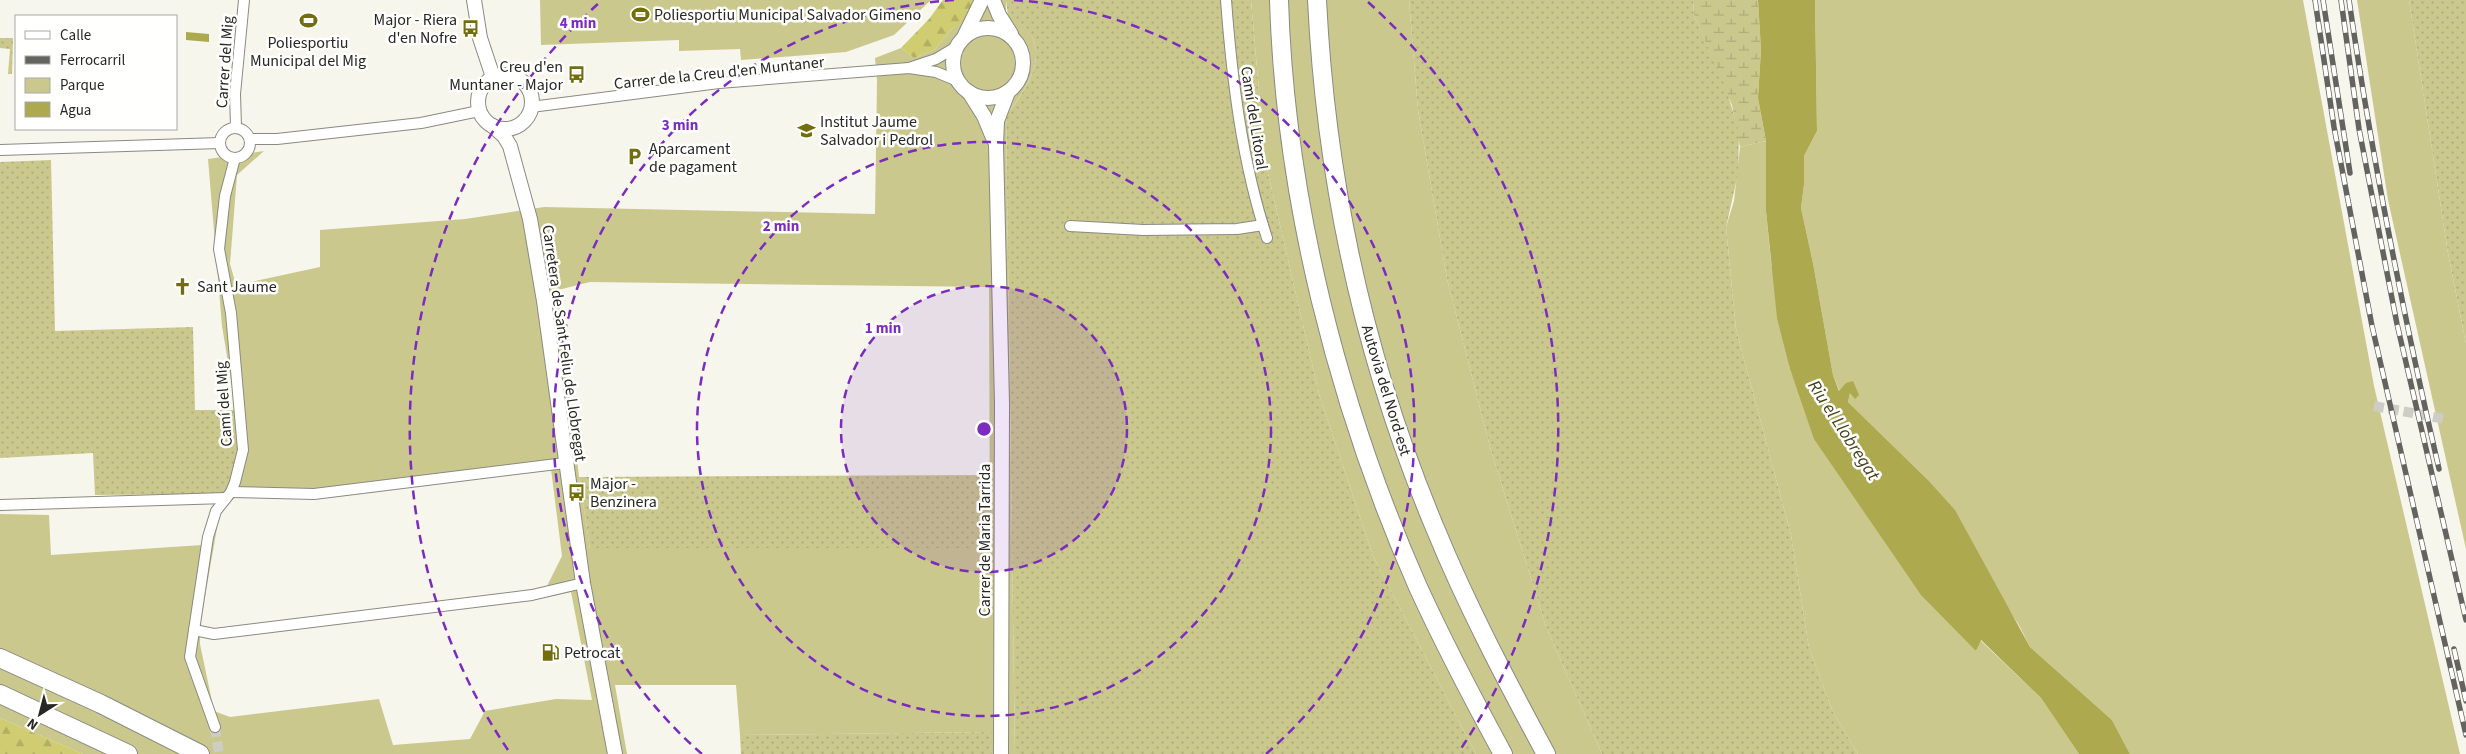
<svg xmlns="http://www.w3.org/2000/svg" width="2466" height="754" viewBox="0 0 2466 754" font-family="'Source Sans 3',sans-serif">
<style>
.green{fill:#cac88d;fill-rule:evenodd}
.forest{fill:url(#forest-firs)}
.wetland{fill:url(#wetland-marsh)}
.garden{fill:url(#garden-dots)}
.water{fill:#ada94f}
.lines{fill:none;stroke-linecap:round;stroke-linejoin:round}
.street-tunnel{stroke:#cdcdc5;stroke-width:10;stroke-dasharray:10 5;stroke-linecap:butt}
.street-casing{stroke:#8a8a82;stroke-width:12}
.secondary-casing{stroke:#8a8a82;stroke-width:16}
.highway-casing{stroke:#8a8a82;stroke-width:20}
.street{stroke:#fff;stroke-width:10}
.secondary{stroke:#fff;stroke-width:14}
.highway{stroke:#fff;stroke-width:18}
.rail-casing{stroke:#63635f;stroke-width:5.5}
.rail{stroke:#fffffe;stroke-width:4;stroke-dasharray:11;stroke-linecap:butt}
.ring{fill:none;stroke:#7b2cbf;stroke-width:2.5;stroke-dasharray:9 6}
.labels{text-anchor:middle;stroke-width:5;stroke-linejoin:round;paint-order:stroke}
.poi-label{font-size:16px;fill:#272724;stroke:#fffffe;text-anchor:start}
.street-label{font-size:16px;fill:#272724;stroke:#fffffe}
.water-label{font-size:18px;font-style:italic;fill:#43411b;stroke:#fffffe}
.centre{fill:#7b2cbf;stroke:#fffffe;stroke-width:2.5}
.ring-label{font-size:15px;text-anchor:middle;font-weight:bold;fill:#7b2cbf;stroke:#fffffe;stroke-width:5;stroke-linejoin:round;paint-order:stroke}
</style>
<defs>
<pattern id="forest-firs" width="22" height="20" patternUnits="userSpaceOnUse" patternTransform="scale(1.25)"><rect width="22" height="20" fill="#cfcc71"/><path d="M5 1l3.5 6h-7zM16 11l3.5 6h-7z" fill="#b2af62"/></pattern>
<pattern id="wetland-marsh" width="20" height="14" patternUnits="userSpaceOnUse" patternTransform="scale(1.25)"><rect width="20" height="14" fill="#cac88d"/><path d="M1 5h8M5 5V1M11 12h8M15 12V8" fill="none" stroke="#aeac7a"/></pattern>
<pattern id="garden-dots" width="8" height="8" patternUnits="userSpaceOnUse" patternTransform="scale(1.25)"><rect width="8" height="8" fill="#cac88d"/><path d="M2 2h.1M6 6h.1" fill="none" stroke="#aeac7a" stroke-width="1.8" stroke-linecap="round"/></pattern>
</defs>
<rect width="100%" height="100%" fill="#f6f6ed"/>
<g class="green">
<polygon points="540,0 931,0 894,35 846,52 741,60 740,49 679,51 679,40 541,45"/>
<path d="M977,0H1006V12C1013,19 1025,25 1030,33C1048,62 1022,93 1006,116L1015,754H992V732L740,735L736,685H615L627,754H83L0,718V514L49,515L51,555L202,545L217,494L236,410L222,326L208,159L264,151L237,175L230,264L236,285L320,267V230L465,219L544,207L875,214L877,80L875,58L901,48L914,58L934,50L952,29L970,18ZM590,282L989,287L990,548H590L579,477L558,290ZM551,469L562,556L546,588L548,597L571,592L592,700L556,699L485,711L470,739L393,745L379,699L230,717L214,711L200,644V625L220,511L238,495L309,497Z"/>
<polygon points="1251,0 1409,0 1418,110 1447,279 1490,447 1546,627 1602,754 1476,754 1373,556 1319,394 1265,160"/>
<polygon points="1815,0 2303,0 2374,386 2460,754 2130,754 2112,720 2030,647 2020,627 1926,478 1848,402 1853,381 1840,392 1833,375 1813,263 1801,208 1804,185 1804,156 1817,131"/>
<polygon points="2357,0 2409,0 2448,253 2466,344 2466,549 2388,200"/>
<polygon points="1766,141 1766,211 1771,262 1790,369 1802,401 1976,651 1980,640 2041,698 2079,754 1858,754 1833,712 1809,648 1791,535 1736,329 1726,227 1734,201 1740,147"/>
</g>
<g class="forest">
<polygon points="943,0 977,0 971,18 952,29 934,50 914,58 901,48 929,19"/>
<polygon points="0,718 83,754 0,754"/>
</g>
<polygon class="wetland" points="1693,0 1758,0 1761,50 1758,98 1766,141 1740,147 1732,105 1694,15"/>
<g class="garden">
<path d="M1006,0H1251L1265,160L1319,394L1373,556L1476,754H1015L1006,116C1022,94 1049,60 1029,32C1024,25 1015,20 1008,16Z"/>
<polygon points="1409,0 1693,0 1694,15 1727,91 1739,133 1738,174 1726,227 1736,329 1791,535 1809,648 1833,712 1858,754 1602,754 1546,627 1490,447 1447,279 1418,110"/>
<polygon points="2409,0 2466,0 2466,344 2448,253"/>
<polygon points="0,38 13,38 12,74 8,74 10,49 0,48"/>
<polygon points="51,160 55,331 193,327 195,410 236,410 238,452 227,494 95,495 93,453 0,458 0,162"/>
<polygon points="990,475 991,548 590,548 579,477"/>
<polygon points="992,732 992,754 741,754 740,735"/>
</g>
<g class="water">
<polygon points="1758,0 1815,0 1817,131 1804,156 1804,185 1801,208 1813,263 1833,375 1839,391 1846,383 1853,381 1859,395 1855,399 1850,393 1848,402 1926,478 1955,510 2030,647 2112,720 2130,754 2079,754 2041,698 1981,640 1976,651 1921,595 1814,439 1790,369 1777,318 1766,211 1766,141 1758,98 1761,50"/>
<polygon points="186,32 209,34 209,42 186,40"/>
</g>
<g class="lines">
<g class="street-tunnel">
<polyline points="2374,406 2445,419"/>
<polyline points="215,727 219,754"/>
</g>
<defs>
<g id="street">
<path d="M1226,0C1232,80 1242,162 1267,238"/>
<polyline points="909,68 936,59 956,47"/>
<polyline points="531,107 719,83 909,68 936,72 958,81"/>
<polyline points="236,127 235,94 244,0"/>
<circle cx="235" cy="143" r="15"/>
<polyline points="251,139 277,139 421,123 479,111"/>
<polyline points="0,150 220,143"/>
<polyline points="1070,226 1143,230 1237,229 1263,225"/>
<polyline points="231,492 314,494 565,463"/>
<polyline points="0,505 226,498"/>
<polyline points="194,630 214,634 532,595 583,583"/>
<polyline points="215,727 190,657 208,537 216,511 231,492 235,482 243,450 231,313 219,249 225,196 235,158"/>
</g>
<g id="secondary">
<polyline points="474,0 480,38 493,77"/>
<polyline points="993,0 999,15 1011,34"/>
<circle cx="988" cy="63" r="35"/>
<polyline points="965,35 982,0"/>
<circle cx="505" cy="102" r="27"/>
<polyline points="969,92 984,116 994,140"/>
<polyline points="493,126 504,136 510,146 530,219 544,301 583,583 615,754"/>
<polyline points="1001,754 1002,403 996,145 997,121 1008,92"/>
</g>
<g id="highway">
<path d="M1279,0C1285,199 1338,406 1418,587C1444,644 1473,699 1503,754"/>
<path d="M1317,0C1326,181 1365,361 1435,528C1467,606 1506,680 1546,754"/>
<polyline points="0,658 101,704 200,754"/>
<polyline points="0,694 128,754"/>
</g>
</defs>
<use href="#street" class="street-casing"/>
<use href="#secondary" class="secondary-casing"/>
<use href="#highway" class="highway-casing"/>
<use href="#street" class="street"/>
<use href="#secondary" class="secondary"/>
<use href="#highway" class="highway"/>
<defs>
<g id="rail">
<polyline points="2315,0 2334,127 2372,326 2466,735"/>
<polyline points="2323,0 2350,173"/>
<polyline points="2341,0 2359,129 2397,324 2466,620"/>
<path d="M2349,0C2372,158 2403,313 2439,469"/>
<polyline points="2454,649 2466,701"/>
</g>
</defs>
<use href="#rail" class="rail-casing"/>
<use href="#rail" class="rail"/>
</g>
<circle cx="984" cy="429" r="143" fill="#7b2cbf" fill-opacity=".12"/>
<g class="ring">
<circle cx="984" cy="429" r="143"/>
<circle cx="984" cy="429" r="287"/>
<path d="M702 754A430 430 0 0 1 954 0M1014 0A430 430 0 0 1 1266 754"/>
<path d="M508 750A574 574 0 0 1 600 2M1368 2A574 574 0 0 1 1460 750"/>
</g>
<defs>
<symbol id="stadium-bare" viewBox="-9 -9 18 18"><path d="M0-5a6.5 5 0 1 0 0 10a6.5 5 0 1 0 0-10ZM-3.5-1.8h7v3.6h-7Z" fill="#726e0c" stroke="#fffffe" stroke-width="2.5" paint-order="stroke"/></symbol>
<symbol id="bus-bare" viewBox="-9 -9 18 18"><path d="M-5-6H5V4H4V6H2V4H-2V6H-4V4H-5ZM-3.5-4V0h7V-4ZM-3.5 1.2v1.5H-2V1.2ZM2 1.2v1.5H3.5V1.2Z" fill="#726e0c" stroke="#fffffe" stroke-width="2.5" paint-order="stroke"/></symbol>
<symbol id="school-bare" viewBox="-9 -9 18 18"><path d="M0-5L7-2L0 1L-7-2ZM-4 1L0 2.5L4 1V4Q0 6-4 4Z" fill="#726e0c" stroke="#fffffe" stroke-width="2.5" paint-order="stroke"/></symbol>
<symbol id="parking-bare" viewBox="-9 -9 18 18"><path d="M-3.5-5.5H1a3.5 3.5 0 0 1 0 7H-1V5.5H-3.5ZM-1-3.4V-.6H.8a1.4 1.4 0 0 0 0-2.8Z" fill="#726e0c" stroke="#fffffe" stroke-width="2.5" paint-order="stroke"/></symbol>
<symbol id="church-bare" viewBox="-9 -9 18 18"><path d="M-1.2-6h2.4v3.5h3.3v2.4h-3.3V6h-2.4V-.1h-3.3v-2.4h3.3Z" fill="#726e0c" stroke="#fffffe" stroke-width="2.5" paint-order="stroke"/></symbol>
<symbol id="fuel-bare" viewBox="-9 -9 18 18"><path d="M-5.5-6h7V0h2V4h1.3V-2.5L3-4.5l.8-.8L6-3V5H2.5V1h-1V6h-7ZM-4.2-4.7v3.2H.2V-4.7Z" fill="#726e0c" stroke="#fffffe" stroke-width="2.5" paint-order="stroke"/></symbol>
</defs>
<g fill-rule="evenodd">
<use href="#stadium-bare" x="628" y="2" width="25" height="25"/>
<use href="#stadium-bare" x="296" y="8" width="25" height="25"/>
<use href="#bus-bare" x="458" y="16" width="25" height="25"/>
<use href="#bus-bare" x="564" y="62" width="25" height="25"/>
<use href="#school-bare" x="794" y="118" width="25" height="25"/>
<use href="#parking-bare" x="622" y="144" width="25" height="25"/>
<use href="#church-bare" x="170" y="274" width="25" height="25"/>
<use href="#bus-bare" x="564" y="480" width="25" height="25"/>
<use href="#fuel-bare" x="538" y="640" width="25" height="25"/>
</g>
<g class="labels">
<g class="poi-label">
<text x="654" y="20">Poliesportiu Municipal Salvador Gimeno</text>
<text x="457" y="25" text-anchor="end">Major - Riera<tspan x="457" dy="18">d'en Nofre</tspan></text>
<text x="308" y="48" text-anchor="middle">Poliesportiu<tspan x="308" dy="18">Municipal del Mig</tspan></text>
<text x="563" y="72" text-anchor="end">Creu d'en<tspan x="563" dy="18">Muntaner - Major</tspan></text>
<text x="820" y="127">Institut Jaume<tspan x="820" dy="18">Salvador i Pedrol</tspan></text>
<text x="649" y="154">Aparcament<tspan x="649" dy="18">de pagament</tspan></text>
<text x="197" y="292">Sant Jaume</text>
<text x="590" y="489">Major -<tspan x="590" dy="18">Benzinera</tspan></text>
<text x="564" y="658">Petrocat</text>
</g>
<g class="street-label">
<text transform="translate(224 62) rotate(-86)" y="6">Carrer del Mig</text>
<text transform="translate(719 72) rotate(-6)" y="6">Carrer de la Creu d'en Muntaner</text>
<text transform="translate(1255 118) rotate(81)" y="6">Camí del Litoral</text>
<text transform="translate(565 343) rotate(82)" y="6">Carretera de Sant Feliu de Llobregat</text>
<text transform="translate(1387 390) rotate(73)" y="6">Autovia del Nord-est</text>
<text transform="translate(223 404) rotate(-94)" y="6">Camí del Mig</text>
<text transform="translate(984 540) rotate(-90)" y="6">Carrer de Maria Tarrida</text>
</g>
<g class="water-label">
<text transform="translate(1844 430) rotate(57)" y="6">Riu el Llobregat</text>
</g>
</g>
<circle cx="984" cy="429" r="8" class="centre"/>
<g class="ring-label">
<text x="578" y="28">4 min</text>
<text x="680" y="130">3 min</text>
<text x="781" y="231">2 min</text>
<text x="883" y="333">1 min</text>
</g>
<rect x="15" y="15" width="162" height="115" fill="#fffffe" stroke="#a9a9a7"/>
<rect x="25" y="31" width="25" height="8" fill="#ffffff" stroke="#a9a9a7"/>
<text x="60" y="40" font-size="15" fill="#272724">Calle</text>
<rect x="25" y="56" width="25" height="8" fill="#63635f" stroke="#a9a9a7"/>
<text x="60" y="65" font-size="15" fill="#272724">Ferrocarril</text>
<rect x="25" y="78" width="25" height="15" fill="#cac88d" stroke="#a9a9a7"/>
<text x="60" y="90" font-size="15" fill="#272724">Parque</text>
<rect x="25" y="102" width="25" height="15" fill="#ada94f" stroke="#a9a9a7"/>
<text x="60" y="115" font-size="15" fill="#272724">Agua</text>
<g transform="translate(40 714) rotate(216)" stroke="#fffffe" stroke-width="4" paint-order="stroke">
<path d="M0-4L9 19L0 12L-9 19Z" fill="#272724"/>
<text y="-8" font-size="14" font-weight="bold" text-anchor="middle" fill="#272724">N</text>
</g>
</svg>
